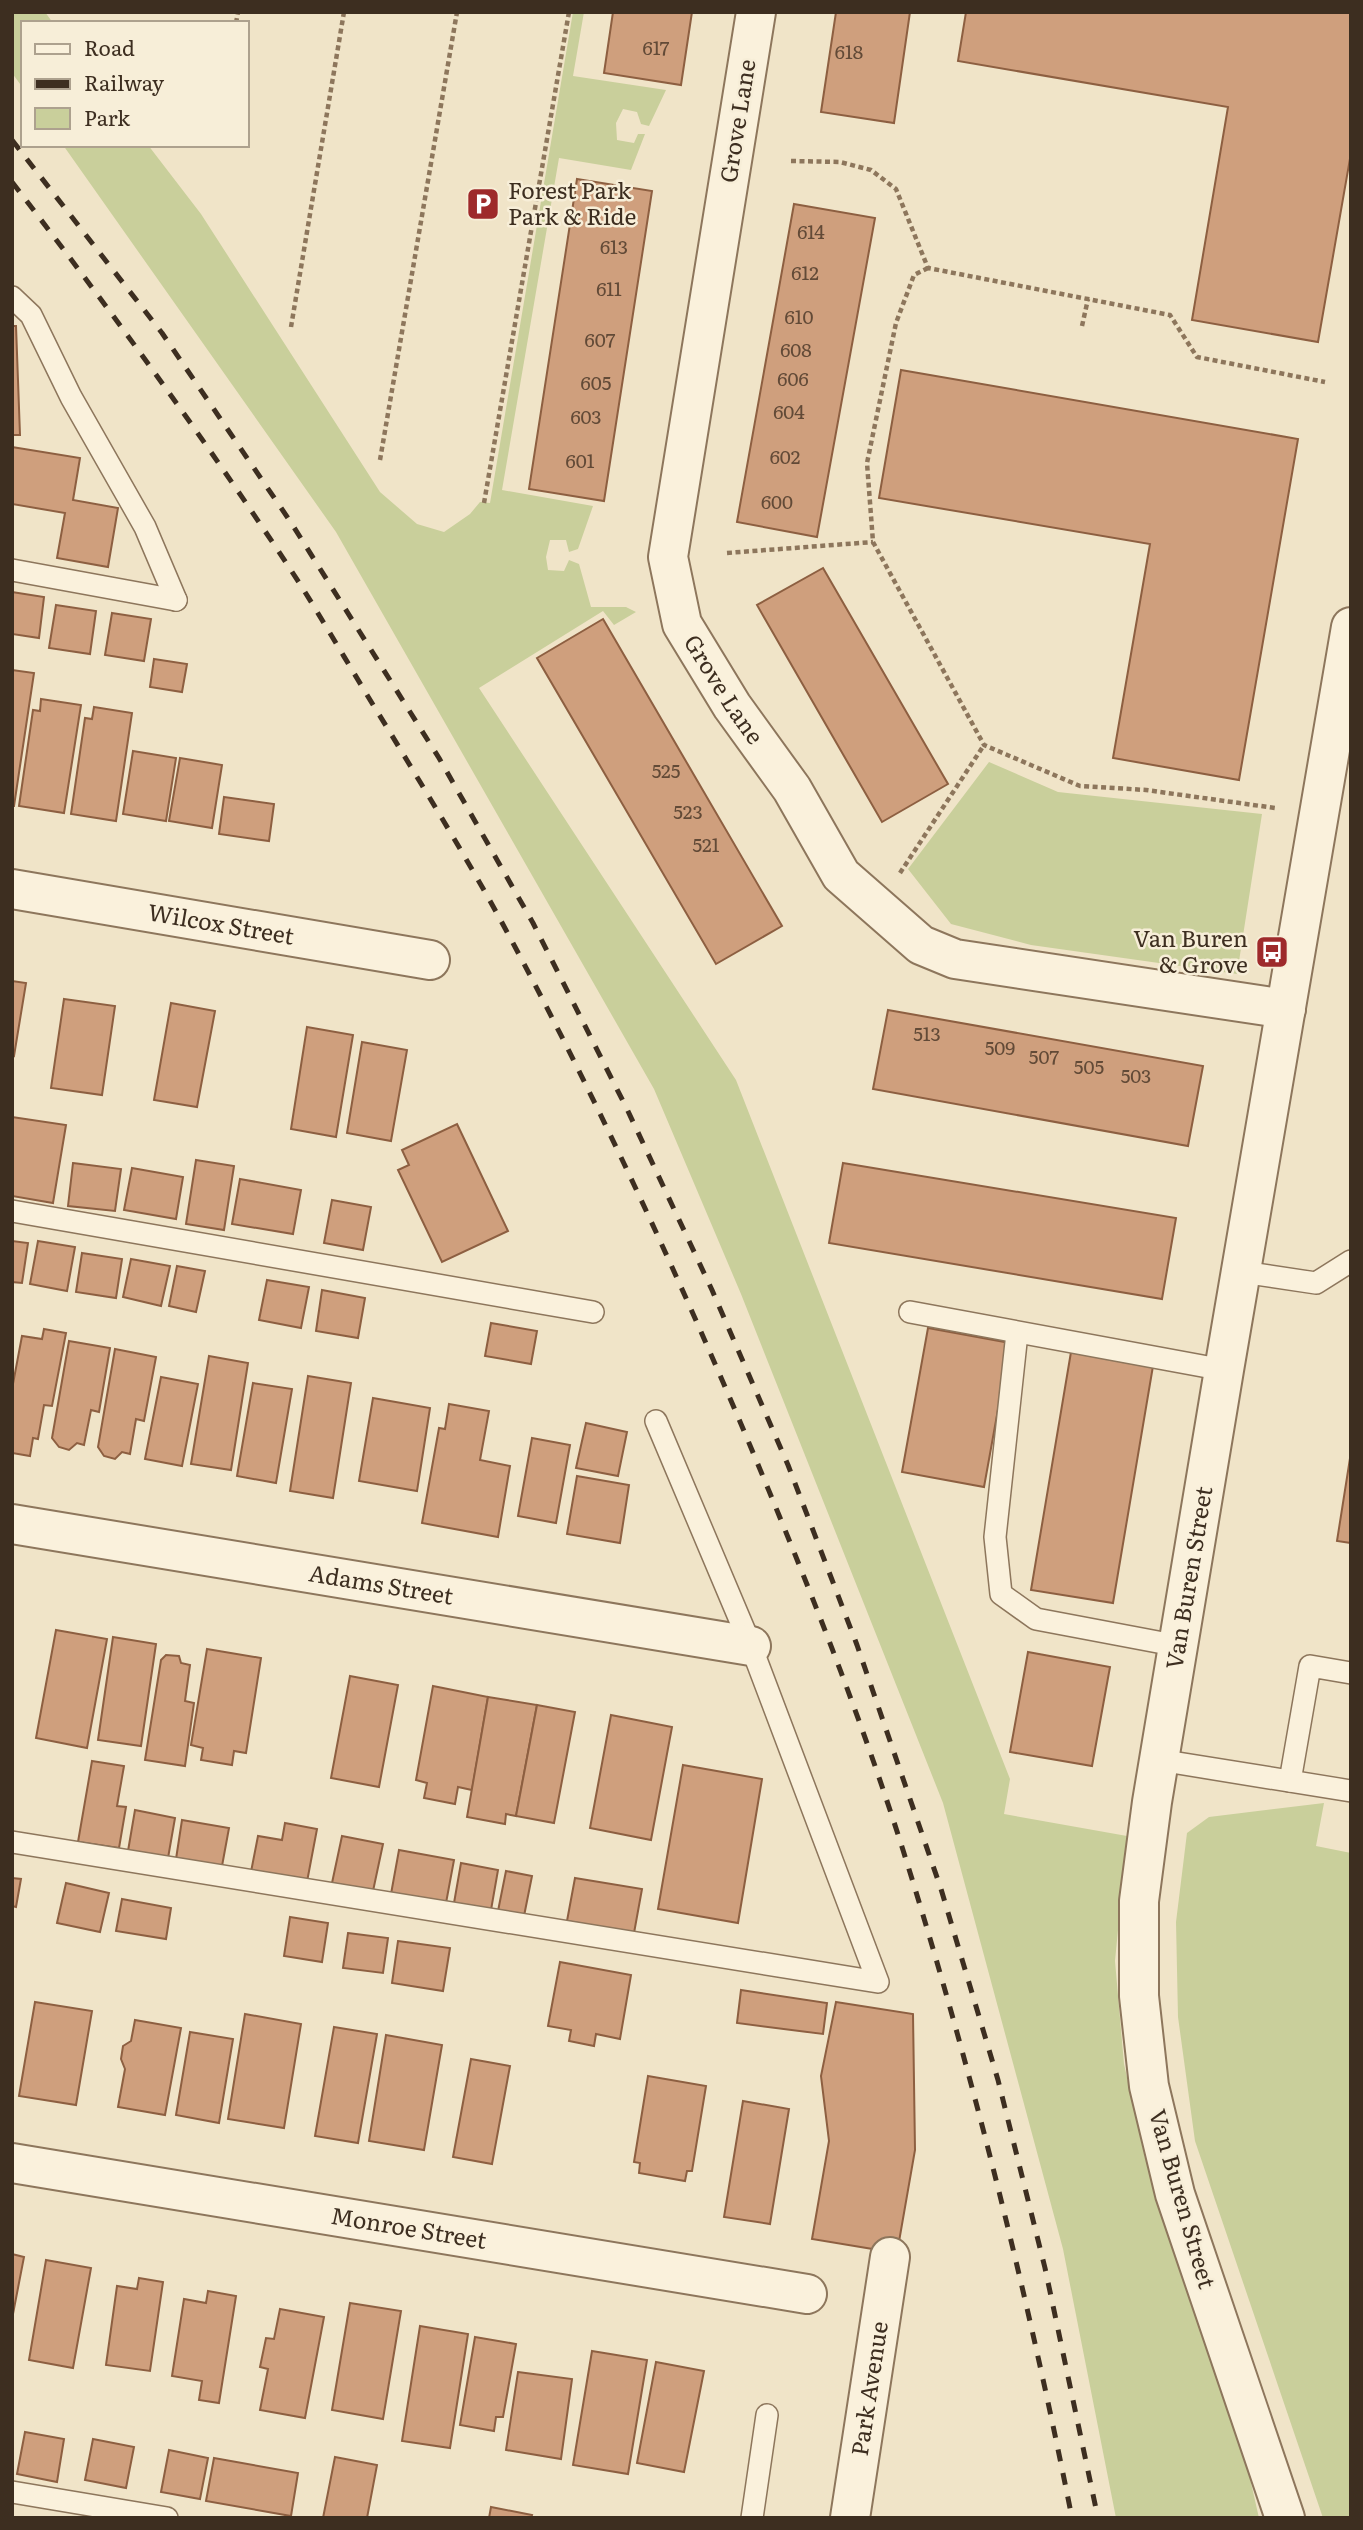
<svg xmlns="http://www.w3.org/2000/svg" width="1363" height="2530" viewBox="0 0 1363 2530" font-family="Literata,serif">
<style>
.green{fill:#c9cf9b}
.building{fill:#cf9f7d;stroke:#8d5f41;stroke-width:2}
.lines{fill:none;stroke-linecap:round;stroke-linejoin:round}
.service-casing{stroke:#8d765c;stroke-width:24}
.minor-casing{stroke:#8d765c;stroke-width:42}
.path{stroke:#8d765c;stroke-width:4.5;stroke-dasharray:5 3.5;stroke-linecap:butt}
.service{stroke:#faf1dc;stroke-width:21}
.minor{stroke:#faf1dc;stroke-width:38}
.rail{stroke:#3d2e20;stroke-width:5;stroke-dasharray:12 12;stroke-linecap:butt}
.labels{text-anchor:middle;stroke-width:5;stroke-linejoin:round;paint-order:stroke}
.number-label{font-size:19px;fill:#624a37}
.street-label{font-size:23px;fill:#3d2e20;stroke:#f7eed8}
.poi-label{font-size:23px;fill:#3d2e20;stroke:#f7eed8;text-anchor:start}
</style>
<rect width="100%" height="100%" fill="#f0e4c8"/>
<g class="green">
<polygon points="12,12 45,12 53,23 23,23 23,88 12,73"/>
<polygon points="573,12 584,12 573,76 666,90 649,126 641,124 637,112 623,109 616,123 617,140 634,143 638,134 645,134 631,170 559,158 502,490 593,506 578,549 569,552 566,540 550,540 546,557 548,570 564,571 569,560 579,564 591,607 626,607 636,612 614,625 603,611 479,688 736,1080 1010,1779 1004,1814 1127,1836 1115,1961 1124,2064 1145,2158 1249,2474 1259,2518 1116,2518 1063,2249 943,1803 741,1294 654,1089 336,532 63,145 148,145 201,214 380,492 417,524 444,532 470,514 480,502 490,503"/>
<polygon points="989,762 1058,792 1262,814 1237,974 1031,945 951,924 908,869"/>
<polygon points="1324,1803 1316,1846 1351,1853 1351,2518 1323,2518 1195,2141 1178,2017 1176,1922 1187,1833 1209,1817"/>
</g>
<g class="building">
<polygon points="613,12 692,12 681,85 604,73"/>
<polygon points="836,12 910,12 894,123 821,112"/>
<polygon points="966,12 1351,12 1351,153 1318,342 1192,320 1228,107 958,61"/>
<polygon points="577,179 652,191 604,501 529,489"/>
<polygon points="794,204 875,218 817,537 737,522"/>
<polygon points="12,326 16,326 20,435 12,435"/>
<polygon points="901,370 1298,439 1239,780 1113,758 1150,544 879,498"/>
<polygon points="12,447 80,458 73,500 118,508 108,567 57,558 65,513 12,504"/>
<polygon points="823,568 948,784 882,822 757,605"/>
<polygon points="12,592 44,597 39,638 12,634"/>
<polygon points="56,605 96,611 90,654 49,648"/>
<polygon points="112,613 151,619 144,661 105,655"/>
<polygon points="603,619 782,926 716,964 537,658"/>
<polygon points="154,659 187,664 182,692 150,687"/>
<polygon points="12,670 34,673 14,806 12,806"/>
<polygon points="41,699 81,705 64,813 19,806 33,710 40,711"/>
<polygon points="94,707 132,713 116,821 71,814 85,718 92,719"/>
<polygon points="133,751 176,758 166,821 123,814"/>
<polygon points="180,758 222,765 212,828 169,821"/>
<polygon points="224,797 274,804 269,841 219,834"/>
<polygon points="12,981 26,983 14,1056 12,1055"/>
<polygon points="64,999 115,1006 102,1095 51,1088"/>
<polygon points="171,1003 215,1011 197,1107 154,1100"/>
<polygon points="888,1010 1203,1066 1188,1146 873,1089"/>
<polygon points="307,1027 353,1035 336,1137 291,1129"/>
<polygon points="362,1042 407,1050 391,1141 347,1133"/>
<polygon points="12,1117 66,1125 53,1203 12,1196"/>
<polygon points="457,1124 508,1231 442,1262 398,1170 409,1165 402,1150"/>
<polygon points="196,1160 234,1166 224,1230 186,1224"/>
<polygon points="73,1163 121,1169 115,1211 68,1206"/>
<polygon points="843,1163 1176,1218 1162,1299 829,1243"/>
<polygon points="132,1168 183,1177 176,1219 124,1210"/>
<polygon points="240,1179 301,1190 293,1234 232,1224"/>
<polygon points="332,1200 371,1207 363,1250 324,1243"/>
<polygon points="12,1241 28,1243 22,1283 12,1282"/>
<polygon points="38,1241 75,1247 67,1291 30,1284"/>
<polygon points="82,1253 122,1259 116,1298 76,1292"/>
<polygon points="131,1259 170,1266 161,1306 123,1297"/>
<polygon points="177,1266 205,1271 196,1312 169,1306"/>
<polygon points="267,1280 309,1287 301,1328 259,1320"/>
<polygon points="322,1290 365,1298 358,1338 316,1331"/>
<polygon points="491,1323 537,1331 531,1364 485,1356"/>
<polygon points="928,1328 1010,1343 984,1487 902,1472"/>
<polygon points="44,1329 66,1333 52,1406 44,1405 38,1439 33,1438 30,1456 12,1453 12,1389 22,1336 42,1339"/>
<polygon points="69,1341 110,1348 99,1412 91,1410 84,1445 77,1443 69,1450 59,1447 52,1438"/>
<polygon points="115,1349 156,1357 144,1421 136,1419 130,1454 122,1452 115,1459 104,1456 98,1447"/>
<polygon points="1071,1352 1153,1366 1113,1603 1031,1590"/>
<polygon points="209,1356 248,1363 231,1470 191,1464"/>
<polygon points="308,1376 351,1383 333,1498 290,1491"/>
<polygon points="161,1377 198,1384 182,1466 145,1459"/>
<polygon points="253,1383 292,1389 276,1483 237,1476"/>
<polygon points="373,1398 430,1408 417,1491 359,1481"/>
<polygon points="449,1404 489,1411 480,1460 510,1466 498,1537 422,1523 439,1428 445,1429"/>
<polygon points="586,1423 627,1432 618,1476 576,1468"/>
<polygon points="532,1438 570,1445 556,1523 518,1516"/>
<polygon points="1351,1452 1351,1543 1337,1541"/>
<polygon points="577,1476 629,1485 620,1543 567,1534"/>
<polygon points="56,1630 107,1639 87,1748 36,1738"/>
<polygon points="113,1637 156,1644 141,1746 98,1740"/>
<polygon points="207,1649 261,1658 246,1753 234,1751 232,1765 201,1760 203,1748 191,1745"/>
<polygon points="1028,1652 1110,1667 1092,1766 1010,1752"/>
<polygon points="166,1655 179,1656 181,1663 190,1665 185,1701 194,1703 185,1766 145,1760 161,1660"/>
<polygon points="350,1676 398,1685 379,1787 331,1778"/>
<polygon points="433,1686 488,1697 472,1790 458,1787 455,1804 424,1798 427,1783 416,1780"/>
<polygon points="488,1697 537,1705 516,1816 506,1814 505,1824 467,1817"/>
<polygon points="537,1705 575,1712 554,1823 516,1816"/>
<polygon points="611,1715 672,1727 651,1840 590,1828"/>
<polygon points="92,1761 124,1766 117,1806 126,1807 119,1848 78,1842"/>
<polygon points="683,1765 762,1779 738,1923 658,1909"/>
<polygon points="135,1810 175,1818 168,1858 128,1851"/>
<polygon points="182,1820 229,1828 222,1866 176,1859"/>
<polygon points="285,1823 317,1829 306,1887 250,1877 258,1836 282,1840"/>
<polygon points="342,1836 383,1844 373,1891 332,1883"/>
<polygon points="399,1850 454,1860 446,1903 391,1894"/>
<polygon points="461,1863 498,1870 491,1910 454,1903"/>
<polygon points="506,1871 532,1876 524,1916 498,1911"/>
<polygon points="12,1878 21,1879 16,1907 12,1906"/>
<polygon points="575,1878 642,1889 634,1933 567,1921"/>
<polygon points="66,1883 109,1893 100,1932 57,1923"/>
<polygon points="122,1899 171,1908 166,1939 116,1931"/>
<polygon points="290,1917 328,1923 322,1962 284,1956"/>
<polygon points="348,1933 388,1938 383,1973 343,1968"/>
<polygon points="398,1941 450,1948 443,1991 392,1983"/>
<polygon points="560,1962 631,1975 620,2039 596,2034 594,2046 569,2041 571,2030 548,2026"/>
<polygon points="741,1990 827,2003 823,2034 737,2023"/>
<polygon points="35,2002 92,2011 76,2105 19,2096"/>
<polygon points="836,2002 913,2014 915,2150 897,2253 812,2239 829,2141 821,2076"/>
<polygon points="245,2014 301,2024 284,2128 228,2119"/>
<polygon points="135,2020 181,2028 165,2115 118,2107 125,2069 121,2059 123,2046 131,2041"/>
<polygon points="334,2027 377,2034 358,2143 315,2136"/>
<polygon points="190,2032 233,2039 219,2123 176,2115"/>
<polygon points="386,2035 442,2045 424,2150 369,2141"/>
<polygon points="471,2059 510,2066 492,2164 453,2157"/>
<polygon points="648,2076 706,2086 692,2171 687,2171 685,2181 639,2173 640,2163 634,2162"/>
<polygon points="743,2101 789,2109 770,2224 724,2217"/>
<polygon points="12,2254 24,2257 12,2319"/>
<polygon points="46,2260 91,2268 73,2368 29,2360"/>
<polygon points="139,2278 163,2282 150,2371 106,2365 117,2286 137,2289"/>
<polygon points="208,2291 236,2296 219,2403 199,2400 202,2381 172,2376 184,2299 206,2303"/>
<polygon points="350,2303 401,2311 383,2419 332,2410"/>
<polygon points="280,2309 324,2317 305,2418 260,2410 268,2369 260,2367 266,2338 274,2339"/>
<polygon points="420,2326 468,2334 450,2448 402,2441"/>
<polygon points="475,2337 516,2344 503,2417 496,2417 494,2431 460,2425"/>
<polygon points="592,2351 647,2360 628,2474 573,2465"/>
<polygon points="656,2362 704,2371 684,2472 637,2463"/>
<polygon points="518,2372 572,2379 561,2459 506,2450"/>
<polygon points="25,2432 64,2439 57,2482 17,2474"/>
<polygon points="93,2439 134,2447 126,2488 85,2480"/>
<polygon points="169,2450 208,2458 200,2499 161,2492"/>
<polygon points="335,2457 377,2465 367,2518 323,2518"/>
<polygon points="214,2458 298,2473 291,2516 206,2501"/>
<polygon points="491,2507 532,2515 531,2518 489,2518"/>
</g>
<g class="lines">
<defs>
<g id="service">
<polyline points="12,297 31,315 71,397 145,527 176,600"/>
<polyline points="12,570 176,600"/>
<polyline points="12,1211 593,1312"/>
<polyline points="1242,1272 1316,1283 1351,1261"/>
<polyline points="910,1312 1224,1370"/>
<polyline points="1017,1333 995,1537 1001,1594 1036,1619 1179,1646"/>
<polyline points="1159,1760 1351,1791"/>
<polyline points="1290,1781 1310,1666 1351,1673"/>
<polyline points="12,1842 878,1982 751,1646 656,1421"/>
<polyline points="12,2492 167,2518"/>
<polyline points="752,2518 767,2415"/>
</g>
<g id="minor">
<path id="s1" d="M756,12L668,557L682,624L732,706L792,789L841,875L921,945L955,959L1286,1009"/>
<path id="s2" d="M12,889L430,960"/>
<path id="s3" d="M12,1524L751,1646"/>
<path id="s4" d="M12,2163L807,2294"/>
<path id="s5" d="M850,2518L890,2257"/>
<path id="s6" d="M1285,2518L1175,2194L1149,2086L1139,1996V1901L1152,1802L1224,1370L1351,627"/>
</g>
</defs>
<use href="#service" class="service-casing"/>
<use href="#minor" class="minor-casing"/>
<g class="path">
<polyline points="236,23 238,12"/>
<polyline points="216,147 216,145"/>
<polyline points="791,161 840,162 871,170 896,189 928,268 1170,315 1197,357 1325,382"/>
<polyline points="928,268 914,275 896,323 867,463 873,542 984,745 1080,786 1146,790 1275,808"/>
<polyline points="1082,326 1088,299"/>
<polyline points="291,327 344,12"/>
<polyline points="380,460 457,12"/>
<polyline points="484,503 569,12"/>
<polyline points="727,553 873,542"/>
<polyline points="900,873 984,745"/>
</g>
<use href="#service" class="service"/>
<use href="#minor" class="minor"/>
<g class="rail">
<polyline points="12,140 162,333 290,521 439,758 533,923 627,1109 712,1290 788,1465 857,1645 941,1889 998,2080 1045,2268 1098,2518"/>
<path d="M12,182C113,313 210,446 300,584C330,632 358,681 388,729C426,792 465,855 500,919C589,1083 668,1253 741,1424C800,1564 857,1705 903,1850C972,2070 1027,2292 1072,2518"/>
</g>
</g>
<defs>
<symbol id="parking-square" viewBox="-11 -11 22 22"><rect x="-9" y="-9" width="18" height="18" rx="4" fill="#9e2a2b" stroke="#f7eed8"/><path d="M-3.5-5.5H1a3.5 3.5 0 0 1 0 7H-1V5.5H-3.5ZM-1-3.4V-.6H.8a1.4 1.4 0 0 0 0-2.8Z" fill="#fff"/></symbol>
<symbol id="bus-square" viewBox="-11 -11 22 22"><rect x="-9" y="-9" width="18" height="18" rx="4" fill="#9e2a2b" stroke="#f7eed8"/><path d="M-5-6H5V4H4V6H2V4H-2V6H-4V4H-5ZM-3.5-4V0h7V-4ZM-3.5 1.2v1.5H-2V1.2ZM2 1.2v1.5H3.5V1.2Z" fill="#fff"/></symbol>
</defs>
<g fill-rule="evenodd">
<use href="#parking-square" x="464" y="185" width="38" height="38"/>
<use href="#bus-square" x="1253" y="933" width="38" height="38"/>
</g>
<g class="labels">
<g class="number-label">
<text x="656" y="55">617</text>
<text x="849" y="59">618</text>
<text x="811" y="239">614</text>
<text x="614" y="254">613</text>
<text x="805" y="280">612</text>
<text x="609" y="296">611</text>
<text x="799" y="324">610</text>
<text x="600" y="347">607</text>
<text x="796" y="357">608</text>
<text x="793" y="386">606</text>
<text x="596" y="390">605</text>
<text x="789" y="419">604</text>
<text x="586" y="424">603</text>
<text x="785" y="464">602</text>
<text x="580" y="468">601</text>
<text x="777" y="509">600</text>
<text x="666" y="778">525</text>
<text x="688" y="819">523</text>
<text x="706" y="852">521</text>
<text x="927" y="1041">513</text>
<text x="1000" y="1055">509</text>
<text x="1044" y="1064">507</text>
<text x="1089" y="1074">505</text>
<text x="1136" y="1083">503</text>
</g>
<g class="street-label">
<text transform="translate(738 121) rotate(-81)" y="8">Grove Lane</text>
<text dy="8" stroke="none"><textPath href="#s1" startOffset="698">Grove Lane</textPath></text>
<text dy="8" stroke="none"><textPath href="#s2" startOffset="212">Wilcox Street</textPath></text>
<text dy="8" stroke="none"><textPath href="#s6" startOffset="966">Van Buren Street</textPath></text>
<text dy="8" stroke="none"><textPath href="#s3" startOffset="374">Adams Street</textPath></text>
<text transform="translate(1182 2199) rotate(74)" y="8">Van Buren Street</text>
<text dy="8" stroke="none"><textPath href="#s4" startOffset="402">Monroe Street</textPath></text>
<text dy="8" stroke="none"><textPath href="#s5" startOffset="131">Park Avenue</textPath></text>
</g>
<g class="poi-label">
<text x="508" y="199">Forest Park<tspan x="508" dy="26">Park &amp; Ride</tspan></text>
<text x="1248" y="947" text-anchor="end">Van Buren<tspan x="1248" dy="26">&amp; Grove</tspan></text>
</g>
</g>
<rect width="1363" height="2530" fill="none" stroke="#3d2e20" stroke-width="28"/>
<rect x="21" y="21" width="228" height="126" fill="#f7eed8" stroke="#ada18e" stroke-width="2"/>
<rect x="35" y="44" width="35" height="10" fill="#faf1dc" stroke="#ada18e" stroke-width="2"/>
<text x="84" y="56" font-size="21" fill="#3d2e20">Road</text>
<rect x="35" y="79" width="35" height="10" fill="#3d2e20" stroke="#ada18e" stroke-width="2"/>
<text x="84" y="91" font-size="21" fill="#3d2e20">Railway</text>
<rect x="35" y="108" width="35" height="21" fill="#c9cf9b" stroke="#ada18e" stroke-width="2"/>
<text x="84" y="126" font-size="21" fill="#3d2e20">Park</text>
</svg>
